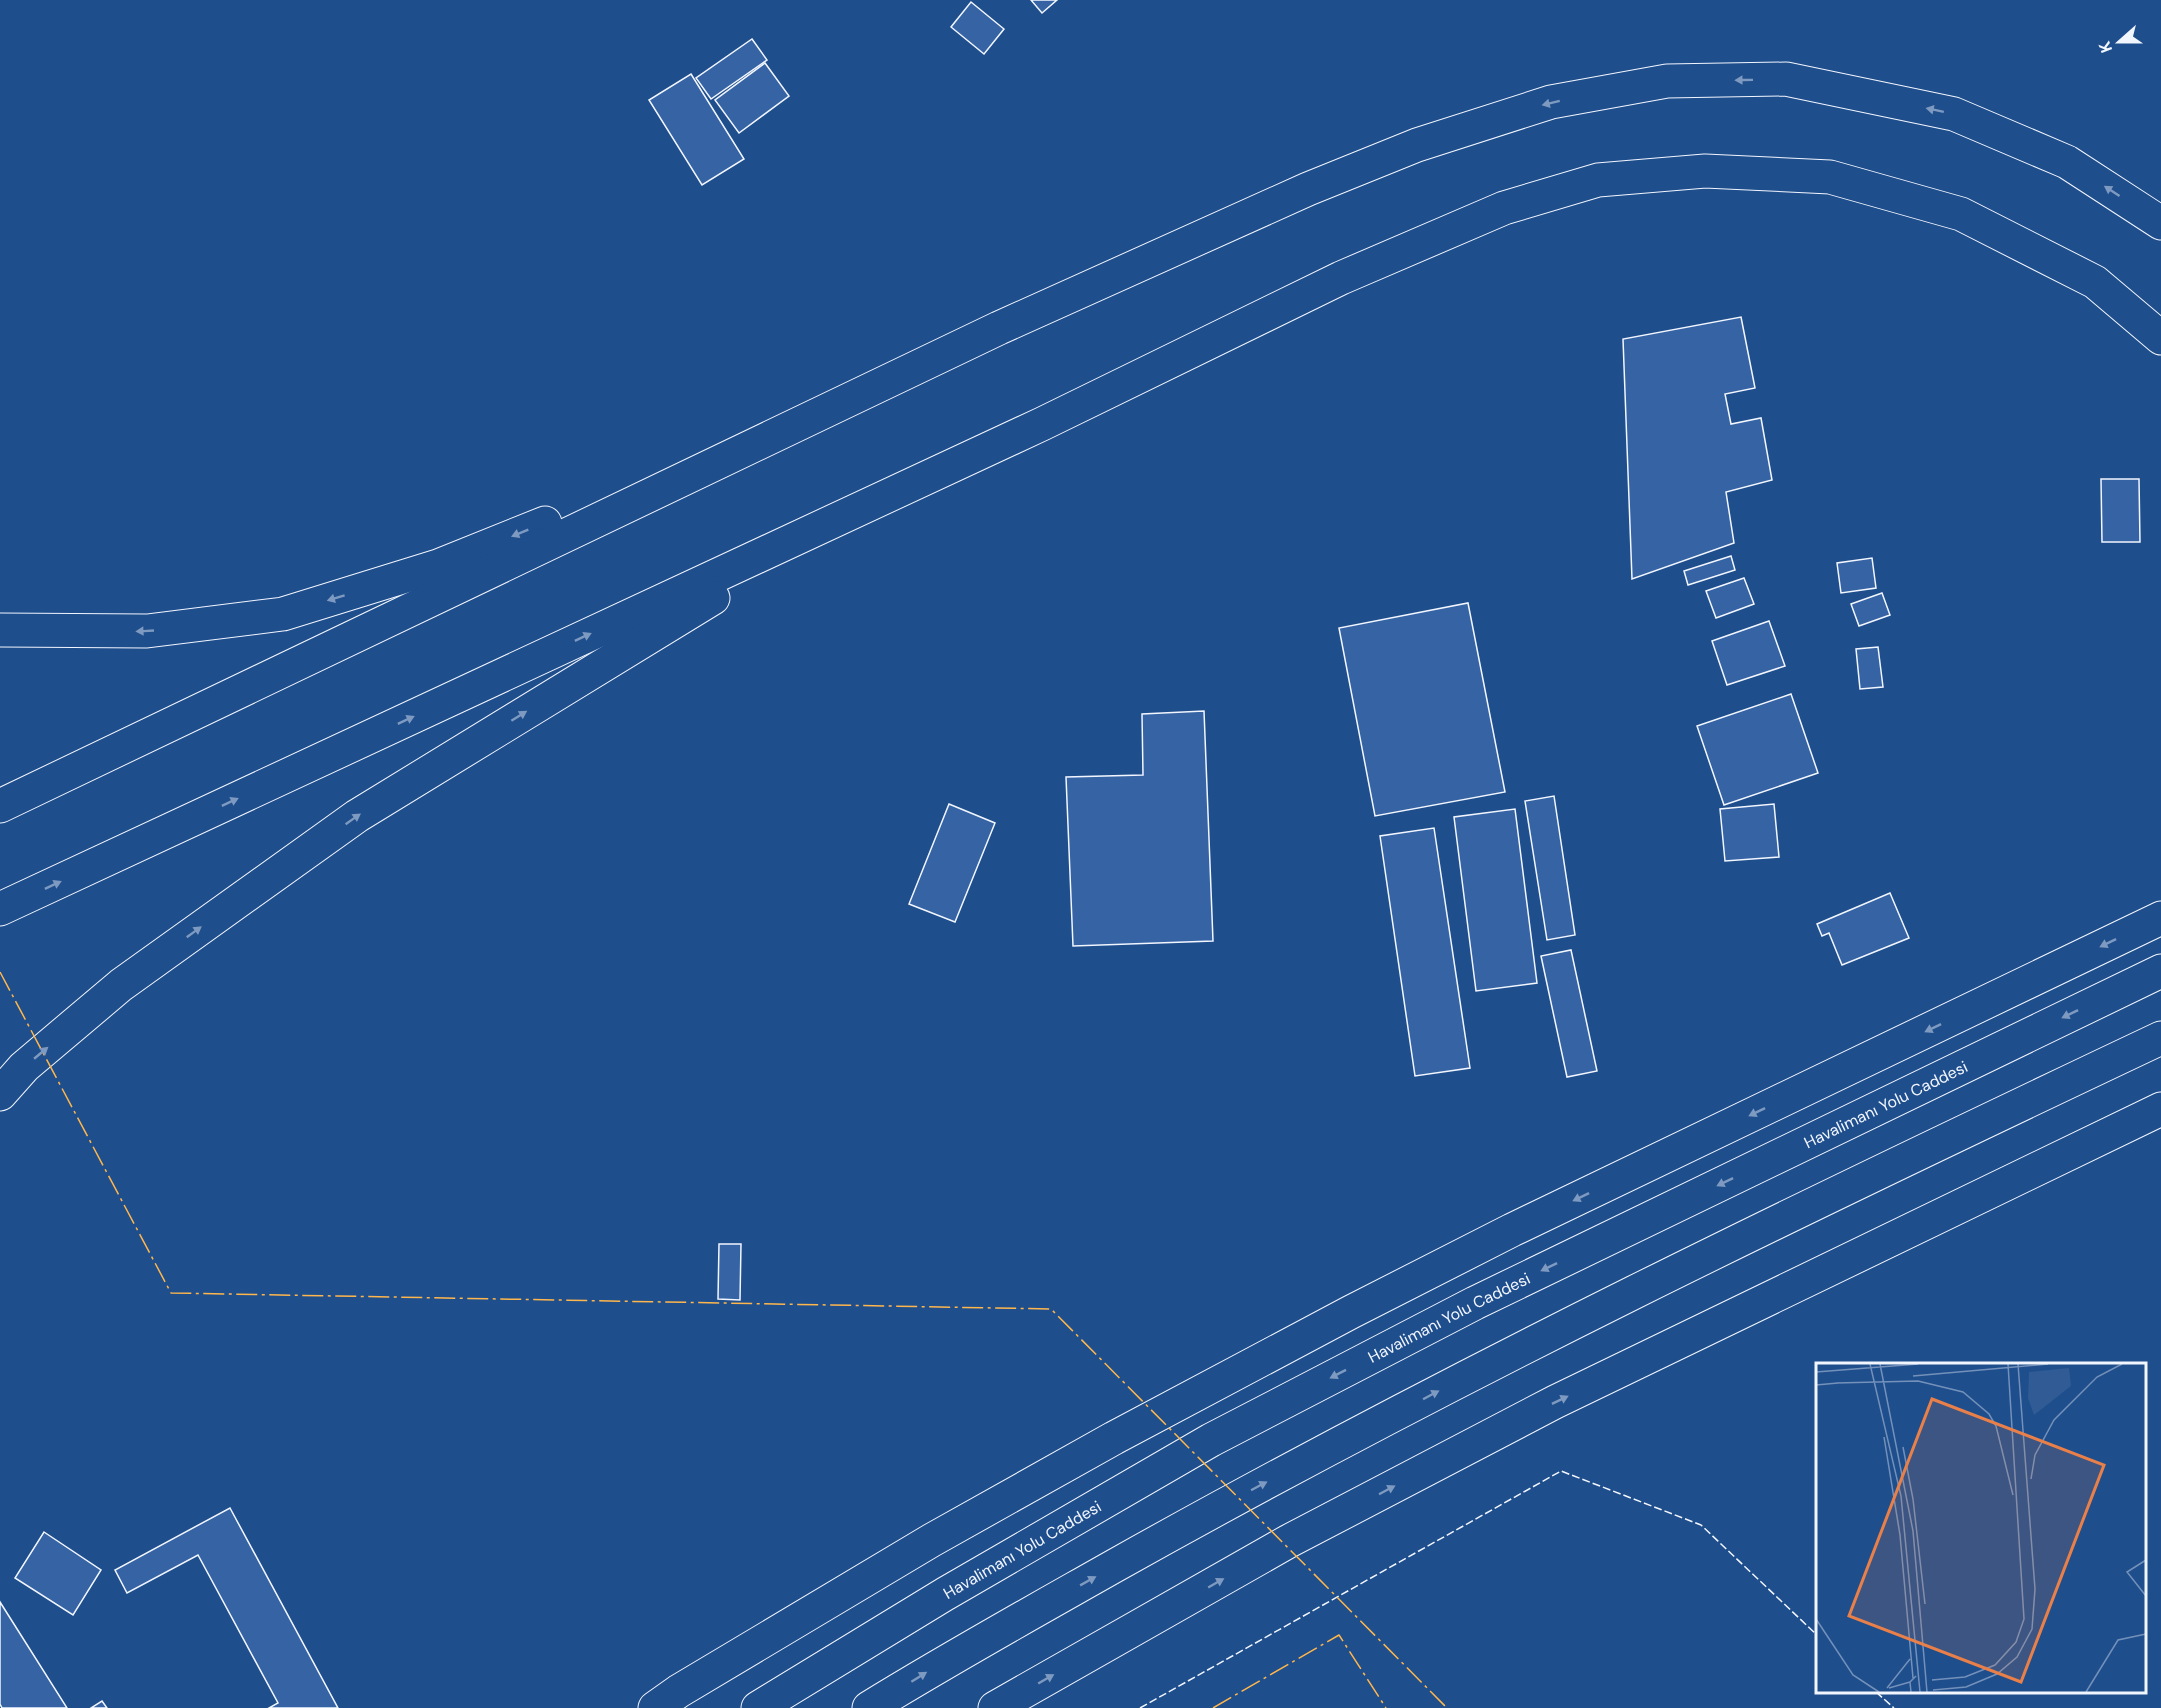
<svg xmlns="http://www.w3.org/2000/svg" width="2161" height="1708" viewBox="0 0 2161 1708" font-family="'DM Sans',sans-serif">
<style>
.building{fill:#3563a3;stroke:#f2f6ff;stroke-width:1.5}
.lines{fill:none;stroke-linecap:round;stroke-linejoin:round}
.highway-casing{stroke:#f2f6ff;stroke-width:35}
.highway{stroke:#1f4e8c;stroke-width:33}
.fence{stroke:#f2f6ff;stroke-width:1.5;stroke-dasharray:8 3;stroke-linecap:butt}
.power{stroke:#ffb74d;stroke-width:1.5;stroke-dasharray:21 4.5 3 4.5;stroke-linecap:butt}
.oneway{fill:#7e9ac0}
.labels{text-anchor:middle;stroke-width:4.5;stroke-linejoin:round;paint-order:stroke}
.street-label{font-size:16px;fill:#f2f6ff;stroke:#1f4e8c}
.inset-road{fill:none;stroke:#7391ba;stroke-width:1.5}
.view{fill:#ea8049;fill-opacity:0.15;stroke:#ea8049;stroke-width:3}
.inset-edge{fill:none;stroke:#f2f6ff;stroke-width:3}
</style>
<rect width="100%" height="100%" fill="#1f4e8c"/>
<g class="building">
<polygon points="1031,0 1057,0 1042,13"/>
<polygon points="971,2 1004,29 984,54 951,27"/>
<polygon points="752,39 767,60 711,99 696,78"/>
<polygon points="765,63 789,96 739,133 715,100"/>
<polygon points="691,74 744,159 702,185 649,100"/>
<polygon points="1741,317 1755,388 1725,394 1731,424 1761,418 1772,480 1726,492 1734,543 1632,579 1623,339"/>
<polygon points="2101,479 2139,479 2140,542 2102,542"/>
<polygon points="1731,556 1735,570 1688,585 1684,571"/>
<polygon points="1872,558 1876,588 1841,593 1837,563"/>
<polygon points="1744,578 1754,604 1716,618 1706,591"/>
<polygon points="1882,593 1890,615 1859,626 1851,604"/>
<polygon points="1468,603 1505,792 1375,816 1339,628"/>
<polygon points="1769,621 1785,666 1727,685 1712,641"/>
<polygon points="1878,647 1883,687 1860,689 1856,649"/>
<polygon points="1791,694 1818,773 1724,805 1697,726"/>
<polygon points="1204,711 1213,941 1073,946 1066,777 1143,775 1142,714"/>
<polygon points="1554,796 1575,935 1547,940 1525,801"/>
<polygon points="949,804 995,823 955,922 909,904"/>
<polygon points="1774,804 1779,857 1725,861 1720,809"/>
<polygon points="1515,809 1537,983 1476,991 1454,817"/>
<polygon points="1434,828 1470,1068 1415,1076 1380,836"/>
<polygon points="1890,893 1909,938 1842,965 1829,933 1822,936 1817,924"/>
<polygon points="1571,950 1597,1071 1567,1077 1541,956"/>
<polygon points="719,1244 741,1244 740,1300 718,1299"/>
<polygon points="230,1508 338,1708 269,1708 278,1703 198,1555 127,1593 115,1570"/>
<polygon points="44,1532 101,1570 73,1615 15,1578"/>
<polygon points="0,1602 67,1708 2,1708 0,1704"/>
<polygon points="102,1701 107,1708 91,1708"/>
</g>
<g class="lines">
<defs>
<g id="highway">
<polyline points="0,630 147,631 283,614 438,566 545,523"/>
<polyline points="0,806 999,328 1308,189 1417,145 1551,102 1667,81 1786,79 1954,114 2067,162 2161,223"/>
<polyline points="0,909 1042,424 1341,278 1504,208 1598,180 1705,171 1830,177 1961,214 2095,282 2161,338"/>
<polyline points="0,1094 24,1067 121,985 357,816 713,598"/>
<polyline points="655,1708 679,1691 932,1540 1114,1438 1351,1312 1512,1230 2161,918"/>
<path id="s1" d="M758,1708L945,1594L1211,1440L1475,1303L2161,971"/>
<path d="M869,1708C950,1658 1033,1612 1116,1565C1456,1374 1808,1205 2161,1038"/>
<polyline points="995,1708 1289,1541 1555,1402 2161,1109"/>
</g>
</defs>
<use href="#highway" class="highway-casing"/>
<use href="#highway" class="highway"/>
<g class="fence">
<polyline points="1876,1692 1894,1708"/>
<polyline points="1140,1708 1561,1471 1701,1525 1818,1636"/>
</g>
<g class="power">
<polyline points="0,972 171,1293 1051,1309 1447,1708"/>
<polyline points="1213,1708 1339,1635 1386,1708"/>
</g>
</g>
<defs><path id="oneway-solid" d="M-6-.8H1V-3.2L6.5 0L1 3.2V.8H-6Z" transform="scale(1.5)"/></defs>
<g class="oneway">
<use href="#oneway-solid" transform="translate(1744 80) rotate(179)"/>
<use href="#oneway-solid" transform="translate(1551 103) rotate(166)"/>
<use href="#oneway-solid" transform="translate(1935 110) rotate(-168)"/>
<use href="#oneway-solid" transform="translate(2112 191) rotate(-147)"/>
<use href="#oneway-solid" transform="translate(520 533) rotate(158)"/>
<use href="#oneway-solid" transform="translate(336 598) rotate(163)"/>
<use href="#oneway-solid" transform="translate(145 631) rotate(177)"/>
<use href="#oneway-solid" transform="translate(583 637) rotate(-25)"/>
<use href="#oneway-solid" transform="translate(519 716) rotate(-32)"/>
<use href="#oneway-solid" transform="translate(406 720) rotate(-25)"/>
<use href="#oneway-solid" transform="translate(230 802) rotate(-25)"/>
<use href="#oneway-solid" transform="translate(353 819) rotate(-35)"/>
<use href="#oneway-solid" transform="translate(53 885) rotate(-25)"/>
<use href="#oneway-solid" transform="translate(194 932) rotate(-36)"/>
<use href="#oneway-solid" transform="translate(2108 943) rotate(154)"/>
<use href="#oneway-solid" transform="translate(2070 1014) rotate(154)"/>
<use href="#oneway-solid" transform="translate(1933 1028) rotate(154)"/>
<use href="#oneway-solid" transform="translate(41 1053) rotate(-40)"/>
<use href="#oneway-solid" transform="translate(1757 1112) rotate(154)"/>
<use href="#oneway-solid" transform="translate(1725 1182) rotate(154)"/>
<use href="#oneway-solid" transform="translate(1581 1197) rotate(154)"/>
<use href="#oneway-solid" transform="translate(1549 1267) rotate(154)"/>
<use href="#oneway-solid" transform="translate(1338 1374) rotate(153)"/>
<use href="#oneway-solid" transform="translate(1431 1395) rotate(-28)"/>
<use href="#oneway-solid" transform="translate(1560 1400) rotate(-26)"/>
<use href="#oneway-solid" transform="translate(1259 1486) rotate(-28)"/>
<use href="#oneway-solid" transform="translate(1387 1490) rotate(-28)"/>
<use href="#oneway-solid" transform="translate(1088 1581) rotate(-29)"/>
<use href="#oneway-solid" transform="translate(1216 1583) rotate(-30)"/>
<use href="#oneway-solid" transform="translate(919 1677) rotate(-32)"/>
<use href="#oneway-solid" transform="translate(1046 1679) rotate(-30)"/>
</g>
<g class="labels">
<g class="street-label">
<text dy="6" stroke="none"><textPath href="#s1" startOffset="1280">Havalimanı Yolu Caddesi</textPath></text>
<text dy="6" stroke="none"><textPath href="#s1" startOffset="794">Havalimanı Yolu Caddesi</textPath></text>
<text dy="6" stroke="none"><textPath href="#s1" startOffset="308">Havalimanı Yolu Caddesi</textPath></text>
</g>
</g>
<g transform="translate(1816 1363)">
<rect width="330" height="330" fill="#1f4e8c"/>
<path d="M253,5L255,23L218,52L212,35L213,9Z" fill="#305b95"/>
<path class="inset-road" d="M54,1L85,133L104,329M64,1L97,168L111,329M0,9L102,1M97,13L232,1M20,20L102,18L147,29L173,51L180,63L197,132M0,22L22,20M68,74L84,172L97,315M87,84L97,136L109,241M215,116L219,92L238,57L281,14L306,1M330,197L311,209L330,233M0,256L37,312L63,329M116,317L149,314L179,302L200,279L208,256L192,1M71,325L94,296M73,325L94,319M117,327L150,324L181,311L201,294L216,266L219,226L202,1M95,329L94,319L100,313M270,329L302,277L330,271"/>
<path class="view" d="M116,36L288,102L205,319L33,253Z"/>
<rect width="330" height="330" class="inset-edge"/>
</g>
<g transform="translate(2119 42) rotate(249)" stroke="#1f4e8c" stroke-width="4.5" paint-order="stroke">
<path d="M0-4.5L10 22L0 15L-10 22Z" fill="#f2f6ff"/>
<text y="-9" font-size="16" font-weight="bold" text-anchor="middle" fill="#f2f6ff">K</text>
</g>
</svg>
